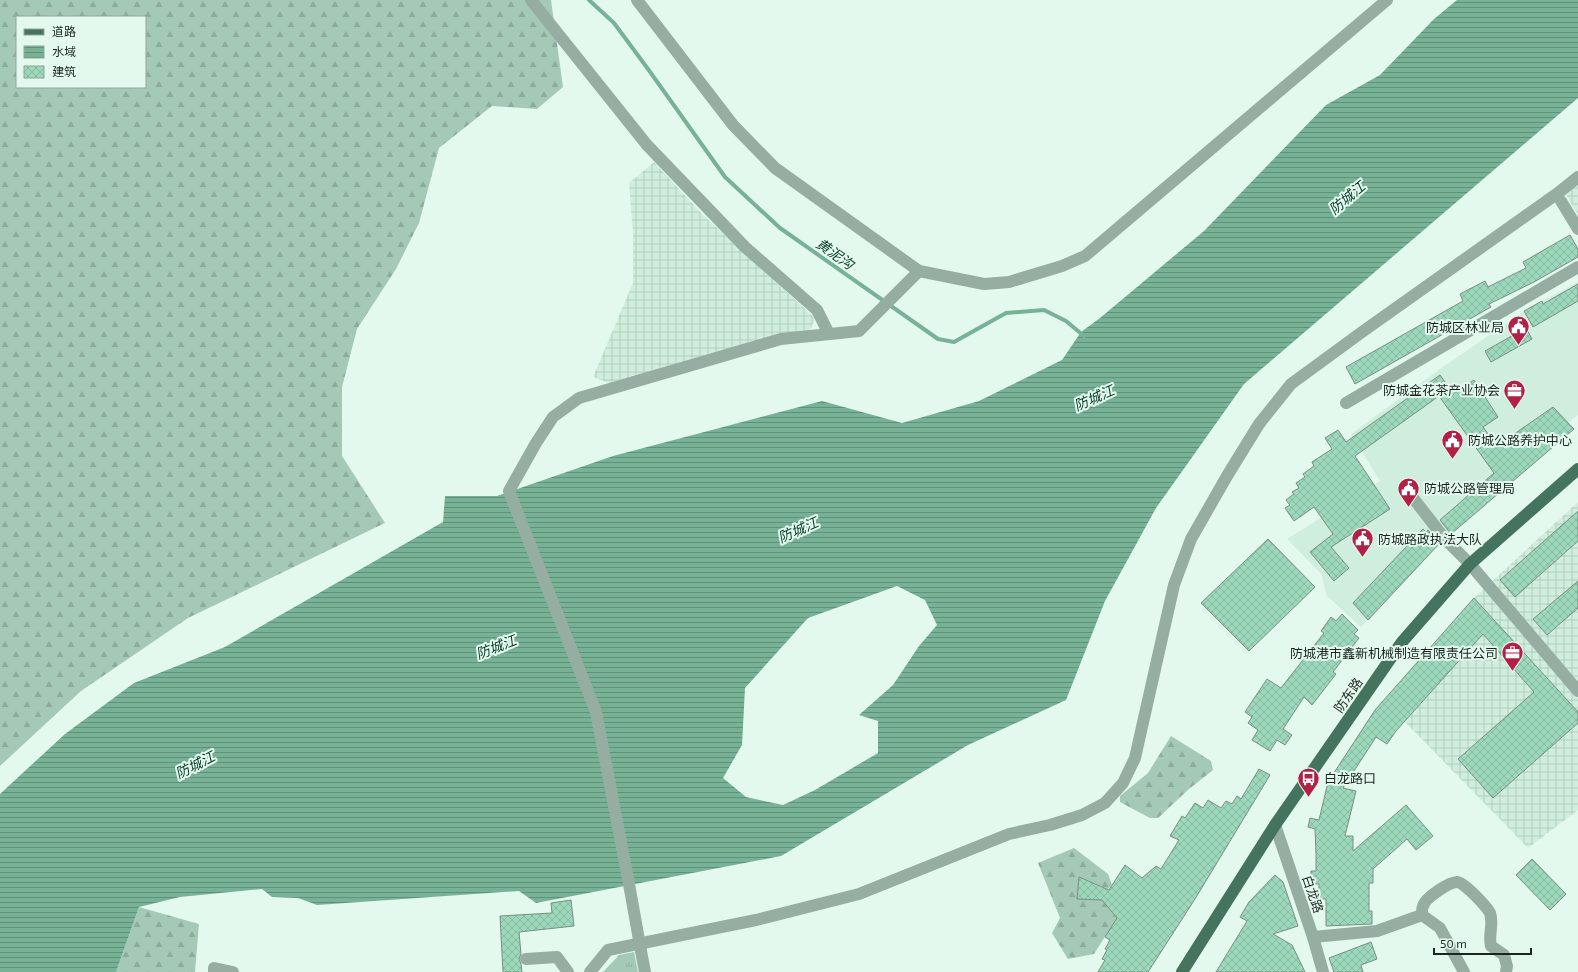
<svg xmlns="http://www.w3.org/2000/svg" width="1578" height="972" viewBox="0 0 1578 972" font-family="'Exo 2','Noto Sans SC',sans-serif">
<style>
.built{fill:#d0eede}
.industrial{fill:url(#industrial-grid)}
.grass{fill:url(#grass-tufts)}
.forest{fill:url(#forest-firs);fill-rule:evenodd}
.water{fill:url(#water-rules);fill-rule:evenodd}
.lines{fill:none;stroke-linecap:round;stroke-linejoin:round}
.stream{stroke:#77b296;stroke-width:4}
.building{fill:url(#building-cross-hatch);stroke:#7a8e83}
.minor{stroke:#95aea1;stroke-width:12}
.major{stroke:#45745e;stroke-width:12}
.minor-bridge{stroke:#95aea1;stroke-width:12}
.labels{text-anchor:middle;stroke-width:4;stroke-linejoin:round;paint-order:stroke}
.poi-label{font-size:13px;fill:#1c2420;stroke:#e3f9ee;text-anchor:start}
.street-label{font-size:13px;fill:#1c2420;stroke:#e3f9ee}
.water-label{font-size:14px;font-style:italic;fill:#063926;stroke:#e3f9ee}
</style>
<defs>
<pattern id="industrial-grid" width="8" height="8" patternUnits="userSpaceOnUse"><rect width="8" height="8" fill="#d0eede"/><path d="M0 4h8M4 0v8" fill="none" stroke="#b2ccbe"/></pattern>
<pattern id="grass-tufts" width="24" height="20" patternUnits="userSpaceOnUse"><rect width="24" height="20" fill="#a5c9b7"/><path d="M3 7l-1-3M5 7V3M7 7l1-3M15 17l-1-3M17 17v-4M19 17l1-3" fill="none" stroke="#8dac9d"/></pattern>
<pattern id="forest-firs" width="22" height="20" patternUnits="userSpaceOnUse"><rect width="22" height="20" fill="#a5c9b7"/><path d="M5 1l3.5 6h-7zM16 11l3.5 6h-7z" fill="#8dac9d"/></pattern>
<pattern id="water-rules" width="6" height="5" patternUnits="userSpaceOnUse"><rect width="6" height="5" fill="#77b296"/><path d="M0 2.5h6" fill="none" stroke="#61917a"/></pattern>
<pattern id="building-cross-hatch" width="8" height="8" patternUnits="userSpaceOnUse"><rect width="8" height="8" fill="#9cd8bb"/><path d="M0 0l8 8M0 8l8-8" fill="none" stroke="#86b9a0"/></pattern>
</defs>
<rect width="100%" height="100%" fill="#e3f9ee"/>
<polygon class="built" points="1578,282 1578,415 1568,423 1552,407 1497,446 1522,473 1439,544 1361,627 1327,596 1321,574 1287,539 1380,481 1351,434 1440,369 1524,311"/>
<g class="industrial">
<polygon points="654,162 702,214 815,318 810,331 784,335 609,383 593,377 633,283 633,234 629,183"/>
<polygon points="1578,183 1578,215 1565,193"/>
<polygon points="1578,502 1578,810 1528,848 1405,722 1482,633 1496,621 1474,598"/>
</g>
<polygon class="grass" points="634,952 638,972 603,972 619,955"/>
<g class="forest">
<path d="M0,0H551L563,87L537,109L492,106L439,148L419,223L396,269L357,329L342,387V456L385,523L188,618L81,691L0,766ZM17,17H145V87H17Z"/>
<polygon points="1171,736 1211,761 1213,770 1189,789 1158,818 1150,818 1120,802 1120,796 1148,773"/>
<polygon points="1074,848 1108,874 1112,885 1108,889 1079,877 1102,900 1127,930 1118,938 1108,932 1094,954 1068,959 1052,933 1060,918 1038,863"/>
<polygon points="139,907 199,924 195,972 116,972"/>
</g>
<path class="water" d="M1457,0H1578V98L1244,384L1156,508L1105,601L1066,700L968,745L781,856L536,903L519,891L317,905L298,898L272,897L262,889L180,897L139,907L116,972H0V794L65,734L134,683L225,647L443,522L445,496H497L613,456L822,401L902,423L979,401L1062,360L1081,332L1100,318L1204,231L1326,105L1380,75L1434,19ZM897,586L925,600L937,625L919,646L893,685L859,715L878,721V753L815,790L783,805L746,797L723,778L742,745L745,688L808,618Z"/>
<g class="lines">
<polyline class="stream" points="589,0 614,23 648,69 725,177 780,228 938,339 954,342 1006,313 1044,310 1066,321 1084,336"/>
</g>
<g class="building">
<polygon points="1570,235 1578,249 1578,257 1534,282 1489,304 1491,307 1355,384 1346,367 1463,301 1460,294 1485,281 1488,287 1526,268 1523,262"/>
<polygon points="1578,284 1578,301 1533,327 1524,311 1542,301 1543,304"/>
<polygon points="1526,328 1532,339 1491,362 1485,351"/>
<polygon points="1440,375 1450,389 1453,386 1457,391 1474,380 1498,417 1483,427 1497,446 1553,407 1574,429 1451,534 1440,520 1494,473 1439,396 1355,456 1390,509 1331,547 1349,568 1334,581 1310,552 1333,534 1314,507 1294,521 1285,508 1290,505 1286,500 1294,494 1292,492 1299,488 1296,483 1305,477 1303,474 1314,466 1312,462 1332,449 1325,438 1338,430 1346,442"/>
<polygon points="1578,511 1578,541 1515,597 1500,580"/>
<polygon points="1423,529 1426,532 1428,530 1439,544 1368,620 1353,603"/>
<polygon points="1268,539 1315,587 1249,651 1201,603"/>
<polygon points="1578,581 1578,608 1547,635 1533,619"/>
<polygon points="1474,598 1578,712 1578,723 1493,798 1458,759 1534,692 1483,634 1396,731 1387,744 1376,737 1343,788 1356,791 1345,836 1353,836 1353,851 1406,805 1433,836 1416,850 1407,839 1373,869 1373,883 1369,883 1369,911 1372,911 1372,924 1326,926 1326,899 1319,899 1319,884 1311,884 1311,871 1316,871 1316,853 1315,829 1308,827 1310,818 1319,820 1328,782 1375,710"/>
<polygon points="1342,614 1358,630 1354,634 1359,638 1333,672 1336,674 1312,705 1304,697 1283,729 1292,735 1285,745 1277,740 1270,751 1252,740 1258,730 1248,723 1252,717 1245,712 1267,679 1281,688 1324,633 1321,631 1331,617 1336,621"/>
<polygon points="1259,769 1270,775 1195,899 1148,972 1098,972 1105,960 1102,959 1107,950 1105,949 1110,940 1105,937 1117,918 1102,900 1077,899 1079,877 1109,890 1125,865 1142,878 1156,866 1161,869 1179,840 1170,836 1182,816 1185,818 1195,803 1203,808 1208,800 1221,808 1226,801 1232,804 1237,796 1241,799"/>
<polygon points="1532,859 1566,894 1550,910 1516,875"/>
<polygon points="1275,875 1283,882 1298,926 1273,934 1292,945 1305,972 1216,972 1247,921 1240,917 1249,902"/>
<polygon points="571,900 574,926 519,932 521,954 519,959 521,964 522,972 503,972 500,916 552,913 551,903"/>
<polygon points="1371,942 1377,959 1361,965 1363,972 1334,972 1329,958"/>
</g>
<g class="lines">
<g class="minor">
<polyline points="531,0 647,145 745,247 817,310 829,334"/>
<polyline points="637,0 733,125 775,168 919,271 984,284 1009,282 1062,266 1085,256 1387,0"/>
<polyline points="1561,201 1578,229"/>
<polyline points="1346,403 1578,267"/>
<polyline points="1413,498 1445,539 1470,564 1578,691"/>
<polyline points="1275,825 1313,937 1323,972"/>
<polyline points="629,884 596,712 509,491 536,443 553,417 579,398 781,339 859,331 919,271"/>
<path d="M1422,915C1422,912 1422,908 1423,906C1425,898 1449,882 1457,882C1464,882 1487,907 1490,913C1494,925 1488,934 1491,946L1504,955L1507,966L1506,972"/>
<polyline points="1422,915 1440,928 1464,972"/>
<polyline points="1313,937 1377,931 1422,915"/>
<polyline points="641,951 645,972"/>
<polyline points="526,959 557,957 568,972"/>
<polyline points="214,972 214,968 233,972"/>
<polyline points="590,972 608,950 756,920 859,894 1009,834 1050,825 1082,815 1105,803 1123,783 1135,758 1174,585 1191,539 1227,476 1259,424 1291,384 1362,332 1558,193 1578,177"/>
</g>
<polyline class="major" points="1182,972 1275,825 1402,642 1470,564 1578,469"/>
<polyline class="minor-bridge" points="629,884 641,951"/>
</g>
<defs>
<symbol id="civic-pin" viewBox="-11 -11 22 30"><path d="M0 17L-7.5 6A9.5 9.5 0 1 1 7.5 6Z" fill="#b22046" stroke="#e3f9ee"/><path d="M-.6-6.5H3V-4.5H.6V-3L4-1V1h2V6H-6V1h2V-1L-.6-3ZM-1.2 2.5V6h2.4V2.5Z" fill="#fff"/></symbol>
<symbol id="office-pin" viewBox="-11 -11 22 30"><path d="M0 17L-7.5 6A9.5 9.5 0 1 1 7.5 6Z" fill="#b22046" stroke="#e3f9ee"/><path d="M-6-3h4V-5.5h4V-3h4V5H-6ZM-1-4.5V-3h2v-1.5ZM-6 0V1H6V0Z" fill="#fff"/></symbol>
<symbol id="bus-pin" viewBox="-11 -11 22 30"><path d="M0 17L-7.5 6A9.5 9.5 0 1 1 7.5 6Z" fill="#b22046" stroke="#e3f9ee"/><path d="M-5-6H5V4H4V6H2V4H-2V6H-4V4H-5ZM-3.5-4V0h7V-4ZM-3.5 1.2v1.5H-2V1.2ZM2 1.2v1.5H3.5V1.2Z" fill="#fff"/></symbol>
</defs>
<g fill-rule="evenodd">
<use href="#civic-pin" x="1506" y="314" width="25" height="34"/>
<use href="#office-pin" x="1502" y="378" width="25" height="34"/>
<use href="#civic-pin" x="1440" y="428" width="25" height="34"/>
<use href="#civic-pin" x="1396" y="476" width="25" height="34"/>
<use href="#civic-pin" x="1350" y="526" width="25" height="34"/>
<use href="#office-pin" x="1500" y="640" width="25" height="34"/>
<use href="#bus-pin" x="1296" y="766" width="25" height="34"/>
</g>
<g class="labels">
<g class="poi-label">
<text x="1504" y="332" text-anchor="end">防城区林业局</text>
<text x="1500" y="395" text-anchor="end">防城金花茶产业协会</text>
<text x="1468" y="445">防城公路养护中心</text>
<text x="1424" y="493">防城公路管理局</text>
<text x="1378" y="544">防城路政执法大队</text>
<text x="1498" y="658" text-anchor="end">防城港市鑫新机械制造有限责任公司</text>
<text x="1324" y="783">白龙路口</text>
</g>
<g class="street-label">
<text transform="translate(1348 695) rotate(-55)" y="5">防东路</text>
<text transform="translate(1313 894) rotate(71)" y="5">白龙路</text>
</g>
<g class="water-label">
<text transform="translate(1347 198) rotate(-40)" y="5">防城江</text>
<text transform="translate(835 254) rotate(35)" y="5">黄泥沟</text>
<text transform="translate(1094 398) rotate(-24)" y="5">防城江</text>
<text transform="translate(798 530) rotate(-24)" y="5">防城江</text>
<text transform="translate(496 647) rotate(-21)" y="5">防城江</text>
<text transform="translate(195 765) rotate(-27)" y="5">防城江</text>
</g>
</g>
<rect x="16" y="16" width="130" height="72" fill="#e3f9ee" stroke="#93a49c"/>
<rect x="24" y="29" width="20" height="6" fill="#45745e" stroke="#93a49c"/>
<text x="52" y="36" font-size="12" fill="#1c2420">道路</text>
<rect x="24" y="46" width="20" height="12" fill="url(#water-rules)" stroke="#93a49c"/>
<text x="52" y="56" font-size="12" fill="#1c2420">水域</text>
<rect x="24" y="66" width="20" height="12" fill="url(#building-cross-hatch)" stroke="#93a49c"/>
<text x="52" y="76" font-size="12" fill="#1c2420">建筑</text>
<path d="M1434 948v6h97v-6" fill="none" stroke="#1c2420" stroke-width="2"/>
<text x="1440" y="948" font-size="12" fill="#1c2420" stroke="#e3f9ee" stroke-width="3" paint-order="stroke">50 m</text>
</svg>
